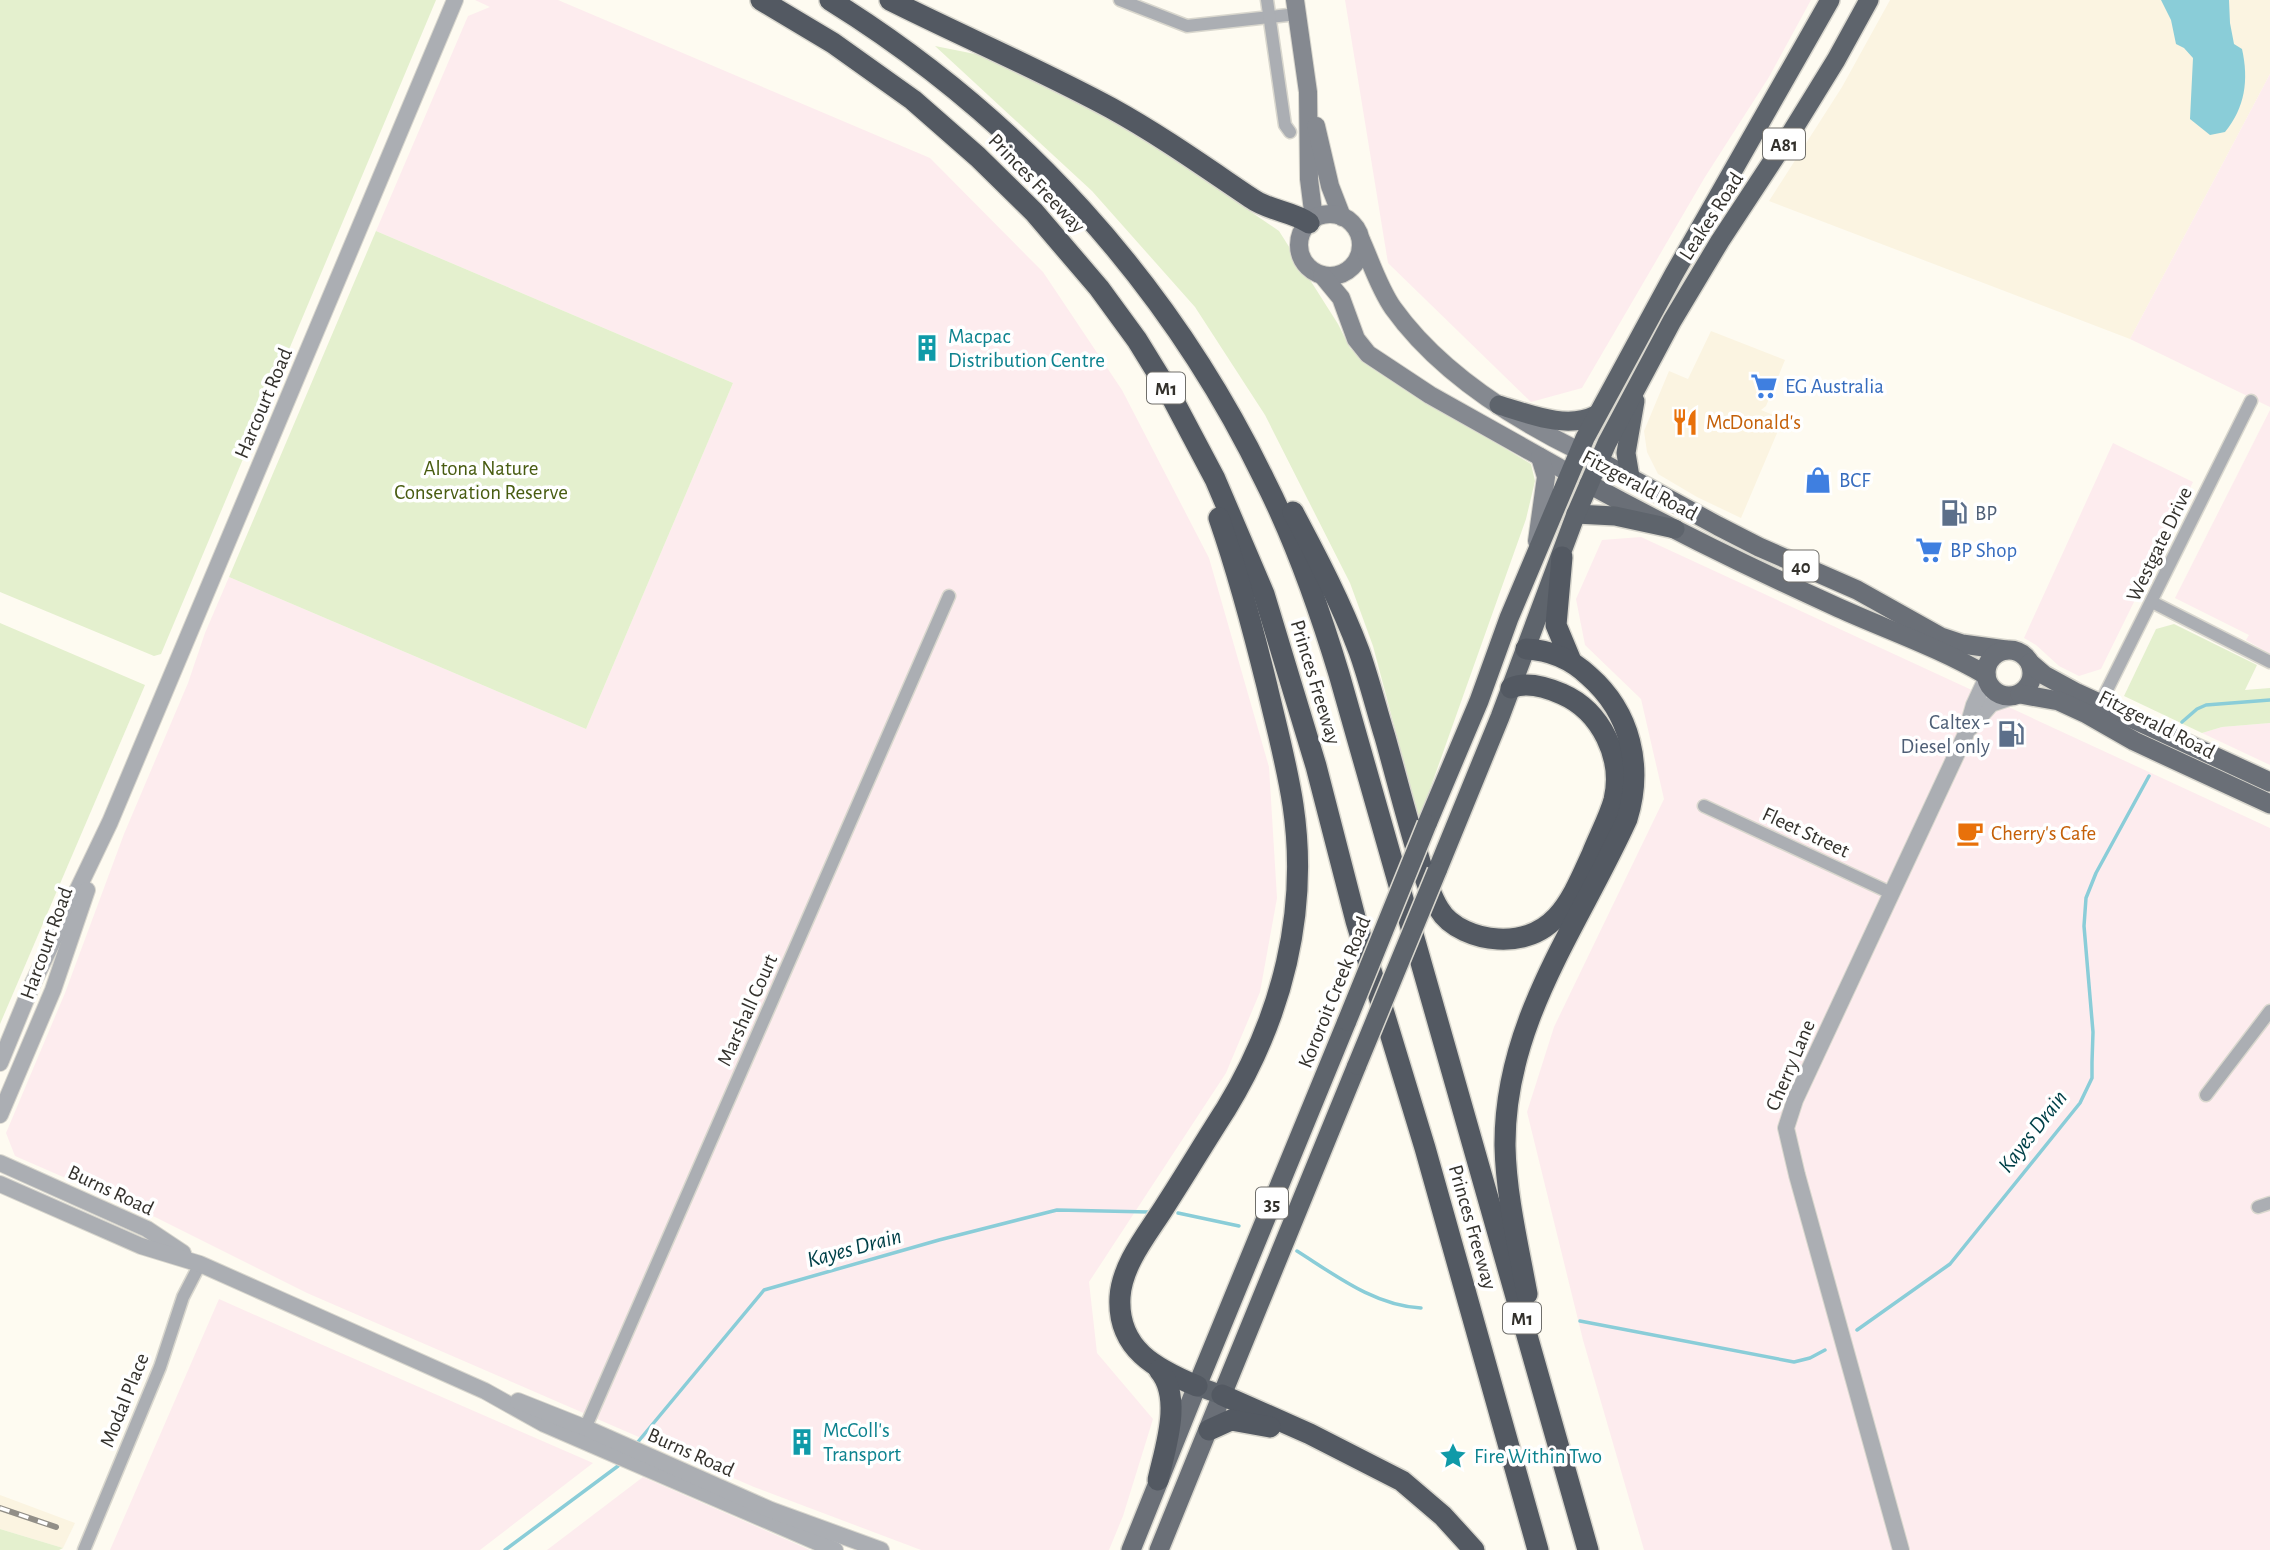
<svg xmlns="http://www.w3.org/2000/svg" width="2270" height="1550" viewBox="0 0 2270 1550" font-family="'Alegreya Sans',sans-serif">
<style>
.built{fill:#fbf4e1}
.industrial{fill:#fdecee}
.green{fill:#e4f0ce}
.water{fill:#8acdd8}
.lines{fill:none;stroke-linecap:round;stroke-linejoin:round}
.stream{stroke:#8acdd8;stroke-width:3.5}
.minor-casing{stroke:#d9d7ce;stroke-width:15}
.tertiary-casing{stroke:#d9d7ce;stroke-width:18}
.secondary-casing{stroke:#d9d7ce;stroke-width:20}
.primary-casing{stroke:#d9d7ce;stroke-width:22}
.trunk-casing{stroke:#d9d7ce;stroke-width:22}
.motorway-casing{stroke:#d9d7ce;stroke-width:24}
.minor{stroke:#abaeb3;stroke-width:12}
.tertiary{stroke:#abaeb3;stroke-width:16}
.secondary{stroke:#858990;stroke-width:18}
.primary{stroke:#6a6f77;stroke-width:19}
.trunk{stroke:#5e646c;stroke-width:19}
.motorway{stroke:#535962;stroke-width:21}
.rail-casing{stroke:#928f88;stroke-width:6}
.rail{stroke:#fff;stroke-width:3.5;stroke-dasharray:10;stroke-linecap:butt}
.trunk-bridge-casing{stroke:#d9d7ce;stroke-width:22;stroke-linecap:butt}
.trunk-bridge{stroke:#5e646c;stroke-width:19}
.labels{text-anchor:middle;stroke-width:7;stroke-linejoin:round;paint-order:stroke}
.shield{fill:#fff;stroke:#706f6b;stroke-width:2}
.shield-label{font-size:19px;font-weight:bold;fill:#33312c}
.street-label{font-size:21px;fill:#33312c;stroke:#fff}
.culture-label{font-size:21px;fill:#0d838f;stroke:#fff;text-anchor:start}
.shop-label{font-size:21px;fill:#366cbe;stroke:#fff;text-anchor:start}
.food-label{font-size:21px;fill:#c56008;stroke:#fff;text-anchor:start}
.park-label{font-size:21px;fill:#485c11;stroke:#fff}
.service-label{font-size:21px;fill:#4e5e75;stroke:#fff;text-anchor:start}
.water-label{font-size:23px;font-style:italic;fill:#004048;stroke:#fff}
</style>
<rect width="100%" height="100%" fill="#fefbf1"/>
<g class="built">
<polygon points="1890,0 2270,0 2270,74 2130,339 1769,201 1842,87"/>
<polygon points="1711,331 1785,360 1766,406 1761,410 1783,419 1741,518 1697,497 1658,474 1647,452 1644,431 1669,371 1688,379"/>
<polygon points="0,1495 75,1523 63,1548 0,1529"/>
</g>
<g class="industrial">
<polygon points="475,0 558,0 930,158 1043,272 1122,390 1209,558 1269,767 1277,898 1260,992 1226,1073 1089,1282 1097,1353 1153,1419 1123,1516 1109,1550 921,1550 754,1487 307,1293 155,1217 15,1156 6,1133 65,993 124,834 188,683 205,633 229,577 586,729 733,383 376,231 468,16 490,7"/>
<polygon points="1345,0 1811,0 1769,77 1705,177 1582,388 1531,402 1388,263"/>
<polygon points="2270,74 2270,407 2130,339"/>
<polygon points="2270,410 2270,654 2246,640 2249,635 2175,598"/>
<polygon points="2113,443 2193,482 2101,669 2079,676 2059,666 2036,645 2024,638"/>
<polygon points="1641,537 2270,828 2270,1550 1644,1550 1583,1340 1527,1112 1554,1027 1664,799 1641,699 1585,645 1576,599 1602,540"/>
<polygon points="2270,723 2270,765 2202,733 2222,727"/>
<polygon points="219,1299 309,1339 593,1463 480,1550 110,1550"/>
<polygon points="643,1477 792,1542 810,1550 547,1550"/>
</g>
<g class="green">
<polygon points="0,0 436,0 161,654 154,656 0,592"/>
<polygon points="935,46 980,55 1114,122 1162,151 1279,231 1338,324 1350,348 1373,368 1531,464 1535,481 1526,519 1419,820 1373,646 1350,583 1265,415 1195,307 1092,191"/>
<polygon points="376,231 733,383 586,729 229,577"/>
<polygon points="0,623 145,685 0,1024"/>
<polygon points="2174,624 2257,665 2245,690 2270,688 2270,723 2222,727 2202,733 2124,696 2156,629"/>
<polygon points="0,1529 63,1548 59,1550 0,1550"/>
</g>
<path class="water" d="M2161,0H2229L2230,23L2234,44L2242,49C2249,80 2245,108 2225,132L2210,135L2190,119L2193,58L2184,48L2176,44L2171,20Z"/>
<g class="lines">
<g class="stream">
<polyline points="2182,722 2197,709 2206,705 2270,700"/>
<polyline points="1178,1213 1239,1226"/>
<path d="M1297,1251C1335,1275 1375,1306 1421,1308"/>
<polyline points="1580,1321 1794,1362 1810,1358 1825,1350"/>
<polyline points="1857,1330 1950,1264 2080,1103 2092,1078 2092,1062 2093,1032 2084,926 2086,898 2096,873 2149,776"/>
<polyline points="637,1443 764,1290 939,1240 1057,1210 1149,1212"/>
<polyline points="505,1550 618,1466"/>
</g>
<defs>
<g id="minor">
<polyline points="1120,0 1187,26 1297,14"/>
<polyline points="1267,0 1285,125 1290,132"/>
<polyline points="2152,602 2270,662"/>
<polyline points="2100,704 2251,401"/>
<polyline points="1704,806 1891,893"/>
<polyline points="2206,1095 2270,1011"/>
<polyline points="2258,1207 2270,1203"/>
<polyline points="583,1433 949,596"/>
<polyline points="84,1550 160,1367 183,1297 200,1264"/>
</g>
<g id="tertiary">
<polyline points="1970,728 1991,704 2015,696"/>
<polyline points="0,1063 32,985 110,822 455,0"/>
<polyline points="0,1115 53,990 87,890"/>
<polyline points="0,1163 147,1229 183,1253"/>
<polyline points="0,1184 141,1246 200,1264 485,1391 544,1424 835,1550"/>
<polyline points="518,1401 586,1428 771,1510 881,1550"/>
<polyline points="1901,1550 1797,1175 1786,1128 1795,1100 1965,736 1974,705 1986,679"/>
</g>
<g id="secondary">
<polyline points="1295,0 1308,92 1309,179 1314,219"/>
<polyline points="1316,126 1330,186 1342,217"/>
<circle cx="1330" cy="245" r="31"/>
<path d="M1361,240C1371,262 1379,288 1393,308C1438,371 1510,417 1579,451"/>
<polyline points="1322,275 1341,298 1356,339 1368,354 1430,395 1569,473"/>
<polyline points="1537,541 1546,477 1540,457"/>
</g>
<g id="primary">
<polyline points="1599,461 1718,526 1759,547 1857,590 1941,637 1962,644 2006,650"/>
<path d="M1589,484C1671,529 1755,570 1839,608C1888,630 1940,648 1986,675"/>
<circle cx="2009" cy="673" r="23"/>
<polyline points="2030,663 2044,675 2077,693 2270,782"/>
<polyline points="2020,694 2059,701 2085,713 2134,741 2270,804"/>
<polyline points="1131,1550 1197,1386"/>
<polyline points="1159,1550 1222,1395"/>
</g>
<g id="trunk">
<path d="M1499,405C1529,414 1567,430 1596,415"/>
<polyline points="1630,477 1626,453 1635,401"/>
<polyline points="1576,514 1615,516 1675,529"/>
<polyline points="1427,824 1479,701 1509,618 1585,438 1674,274 1830,0"/>
<polyline points="1437,871 1500,717 1576,514 1607,443 1672,321 1720,241 1791,133 1836,60 1869,0"/>
<polyline points="1347,1021 1197,1386 1222,1395 1357,1065"/>
</g>
<g id="motorway">
<polyline points="761,0 833,43 913,100 978,157 1034,212 1099,288 1137,340 1169,392 1215,479 1264,594 1316,766 1356,921 1425,1148 1538,1550"/>
<path d="M830,0C1017,116 1169,282 1265,481C1296,542 1319,608 1339,674L1588,1550"/>
<path d="M890,0C964,37 1039,69 1111,108C1160,135 1205,167 1251,198C1269,211 1292,211 1309,223"/>
<path d="M1293,512C1317,557 1341,603 1359,651C1369,679 1376,708 1385,737C1396,776 1406,816 1418,855C1423,872 1429,893 1439,909C1450,928 1477,938 1498,939C1556,942 1572,898 1592,854C1599,836 1609,818 1614,800C1624,758 1601,711 1562,694C1546,687 1527,681 1511,688"/>
<polyline points="1562,557 1556,625 1571,661"/>
<path d="M1526,649C1551,650 1571,659 1589,676C1631,713 1643,767 1627,819C1578,927 1504,1022 1505,1146C1506,1195 1518,1245 1527,1294"/>
<path d="M1197,1386C1156,1369 1117,1349 1120,1297C1122,1263 1150,1231 1167,1203C1187,1172 1206,1140 1226,1109C1282,1017 1309,912 1293,805C1287,765 1276,725 1267,686C1253,629 1238,573 1219,518"/>
<polyline points="1222,1395 1310,1434 1402,1481 1443,1516 1474,1550"/>
<polyline points="1209,1430 1231,1420 1270,1427"/>
<path d="M1158,1480C1165,1448 1183,1398 1159,1370"/>
</g>
</defs>
<use href="#minor" class="minor-casing"/>
<use href="#tertiary" class="tertiary-casing"/>
<use href="#secondary" class="secondary-casing"/>
<use href="#primary" class="primary-casing"/>
<use href="#trunk" class="trunk-casing"/>
<use href="#motorway" class="motorway-casing"/>
<use href="#minor" class="minor"/>
<use href="#tertiary" class="tertiary"/>
<use href="#secondary" class="secondary"/>
<use href="#primary" class="primary"/>
<use href="#trunk" class="trunk"/>
<use href="#motorway" class="motorway"/>
<defs>
<polyline id="rail" points="0,1508 56,1527"/>
</defs>
<use href="#rail" class="rail-casing"/>
<use href="#rail" class="rail"/>
<defs>
<g id="trunk-bridge">
<polyline points="1347,1021 1427,824"/>
<polyline points="1357,1065 1437,871"/>
</g>
</defs>
<use href="#trunk-bridge" class="trunk-bridge-casing"/>
<use href="#trunk-bridge" class="trunk-bridge"/>
</g>
<defs>
<symbol id="building-bare" viewBox="-9 -9 18 18"><path d="M-4-6H4V6H1V3H-1V6H-4ZM-2.5-4.3h1.7v1.8h-1.7ZM.8-4.3h1.7v1.8H.8ZM-2.5-1h1.7V.8h-1.7ZM.8-1h1.7V.8H.8Z" fill="#0f9aa8" stroke="#fff" stroke-width="2.5" paint-order="stroke"/></symbol>
<symbol id="supermarket-bare" viewBox="-9 -9 18 18"><path d="M-6-5.5h2.5l.6 2H6L4.5 2H-2.5L-4.4-4H-6ZM-1.5 3.2a1.3 1.3 0 1 0 .1 0ZM3 3.2a1.3 1.3 0 1 0 .1 0Z" fill="#3f7fe0" stroke="#fff" stroke-width="2.5" paint-order="stroke"/></symbol>
<symbol id="restaurant-bare" viewBox="-9 -9 18 18"><path d="M-5-6h1v4h1v-4h1v4h1v-4h1v5L-1.5 .5V6h-2V.5L-5-1ZM5-6V6H3V1.5H1.5Q1.5-4 5-6Z" fill="#e8710a" stroke="#fff" stroke-width="2.5" paint-order="stroke"/></symbol>
<symbol id="shop-bare" viewBox="-9 -9 18 18"><path d="M-5-2.5h2.3a2.7 3.5 0 0 1 5.4 0H5L5.5 6h-11ZM-1.5-2.5h3a1.5 2.3 0 0 0-3 0Z" fill="#3f7fe0" stroke="#fff" stroke-width="2.5" paint-order="stroke"/></symbol>
<symbol id="fuel-bare" viewBox="-9 -9 18 18"><path d="M-5.5-6h7V0h2V4h1.3V-2.5L3-4.5l.8-.8L6-3V5H2.5V1h-1V6h-7ZM-4.2-4.7v3.2H.2V-4.7Z" fill="#5c6f8a" stroke="#fff" stroke-width="2.5" paint-order="stroke"/></symbol>
<symbol id="cafe-bare" viewBox="-9 -9 18 18"><path d="M-5.5-4.5H6V0H3Q3 3.5 0 3.5H-2.5Q-5.5 3.5-5.5 0ZM3-3.2v2h1.7v-2ZM-6 4.5H4V6H-6Z" fill="#e8710a" stroke="#fff" stroke-width="2.5" paint-order="stroke"/></symbol>
<symbol id="sight-bare" viewBox="-9 -9 18 18"><path d="M0-6L1.8-2.2L6-1.7L2.9 1.2L3.7 5.4L0 3.3L-3.7 5.4L-2.9 1.2L-6-1.7L-1.8-2.2Z" fill="#0f9aa8" stroke="#fff" stroke-width="2.5" paint-order="stroke"/></symbol>
</defs>
<g fill-rule="evenodd">
<use href="#building-bare" x="908" y="329" width="38" height="38"/>
<use href="#supermarket-bare" x="1745" y="367" width="38" height="38"/>
<use href="#restaurant-bare" x="1666" y="403" width="38" height="38"/>
<use href="#shop-bare" x="1799" y="461" width="38" height="38"/>
<use href="#fuel-bare" x="1935" y="494" width="38" height="38"/>
<use href="#supermarket-bare" x="1910" y="531" width="38" height="38"/>
<use href="#fuel-bare" x="1992" y="715" width="38" height="38"/>
<use href="#cafe-bare" x="1951" y="814" width="38" height="38"/>
<use href="#building-bare" x="783" y="1423" width="38" height="38"/>
<use href="#sight-bare" x="1434" y="1437" width="38" height="38"/>
</g>
<g class="labels">
<g class="shield">
<rect x="1763" y="128.5" width="42" height="31" rx="5"/>
<rect x="1147" y="372.5" width="38" height="31" rx="5"/>
<rect x="1783.5" y="550.5" width="35" height="31" rx="5"/>
<rect x="1256" y="1187.5" width="32" height="31" rx="5"/>
<rect x="1503" y="1302.5" width="38" height="31" rx="5"/>
</g>
<g class="shield-label">
<text x="1784" y="151">A81</text>
<text x="1166" y="395">M1</text>
<text x="1801" y="573">40</text>
<text x="1272" y="1210">35</text>
<text x="1522" y="1325">M1</text>
</g>
<g class="street-label">
<text transform="translate(1037 183) rotate(46)" y="7">Princes Freeway</text>
<text transform="translate(1711 216) rotate(-57)" y="7">Leakes Road</text>
<text transform="translate(263 403) rotate(-67)" y="7">Harcourt Road</text>
<text transform="translate(1640 485) rotate(28)" y="7">Fitzgerald Road</text>
<text transform="translate(2159 544) rotate(-64)" y="7">Westgate Drive</text>
<text transform="translate(1316 682) rotate(73)" y="7">Princes Freeway</text>
<text transform="translate(2157 724) rotate(27)" y="7">Fitzgerald Road</text>
<text transform="translate(1806 832) rotate(25)" y="7">Fleet Street</text>
<text transform="translate(46 943) rotate(-70)" y="7">Harcourt Road</text>
<text transform="translate(1334 992) rotate(-68)" y="7">Kororoit Creek Road</text>
<text transform="translate(747 1010) rotate(-66)" y="7">Marshall Court</text>
<text transform="translate(1790 1065) rotate(-67)" y="7">Cherry Lane</text>
<text transform="translate(111 1190) rotate(25)" y="7">Burns Road</text>
<text transform="translate(1473 1227) rotate(74)" y="7">Princes Freeway</text>
<text transform="translate(124 1400) rotate(-68)" y="7">Modal Place</text>
<text transform="translate(691 1452) rotate(24)" y="7">Burns Road</text>
</g>
<g class="culture-label">
<text x="948" y="343">Macpac<tspan x="948" dy="24">Distribution Centre</tspan></text>
<text x="823" y="1437">McColl's<tspan x="823" dy="24">Transport</tspan></text>
<text x="1474" y="1463">Fire Within Two</text>
</g>
<g class="shop-label">
<text x="1785" y="393">EG Australia</text>
<text x="1839" y="487">BCF</text>
<text x="1950" y="557">BP Shop</text>
</g>
<g class="food-label">
<text x="1706" y="429">McDonald's</text>
<text x="1991" y="840">Cherry's Cafe</text>
</g>
<g class="park-label">
<text x="481" y="475">Altona Nature<tspan x="481" dy="24">Conservation Reserve</tspan></text>
</g>
<g class="service-label">
<text x="1975" y="520">BP</text>
<text x="1990" y="729" text-anchor="end">Caltex -<tspan x="1990" dy="24">Diesel only</tspan></text>
</g>
<g class="water-label">
<text transform="translate(2032 1131) rotate(-52)" y="8">Kayes Drain</text>
<text transform="translate(854 1247) rotate(-15)" y="8">Kayes Drain</text>
</g>
</g>
</svg>
